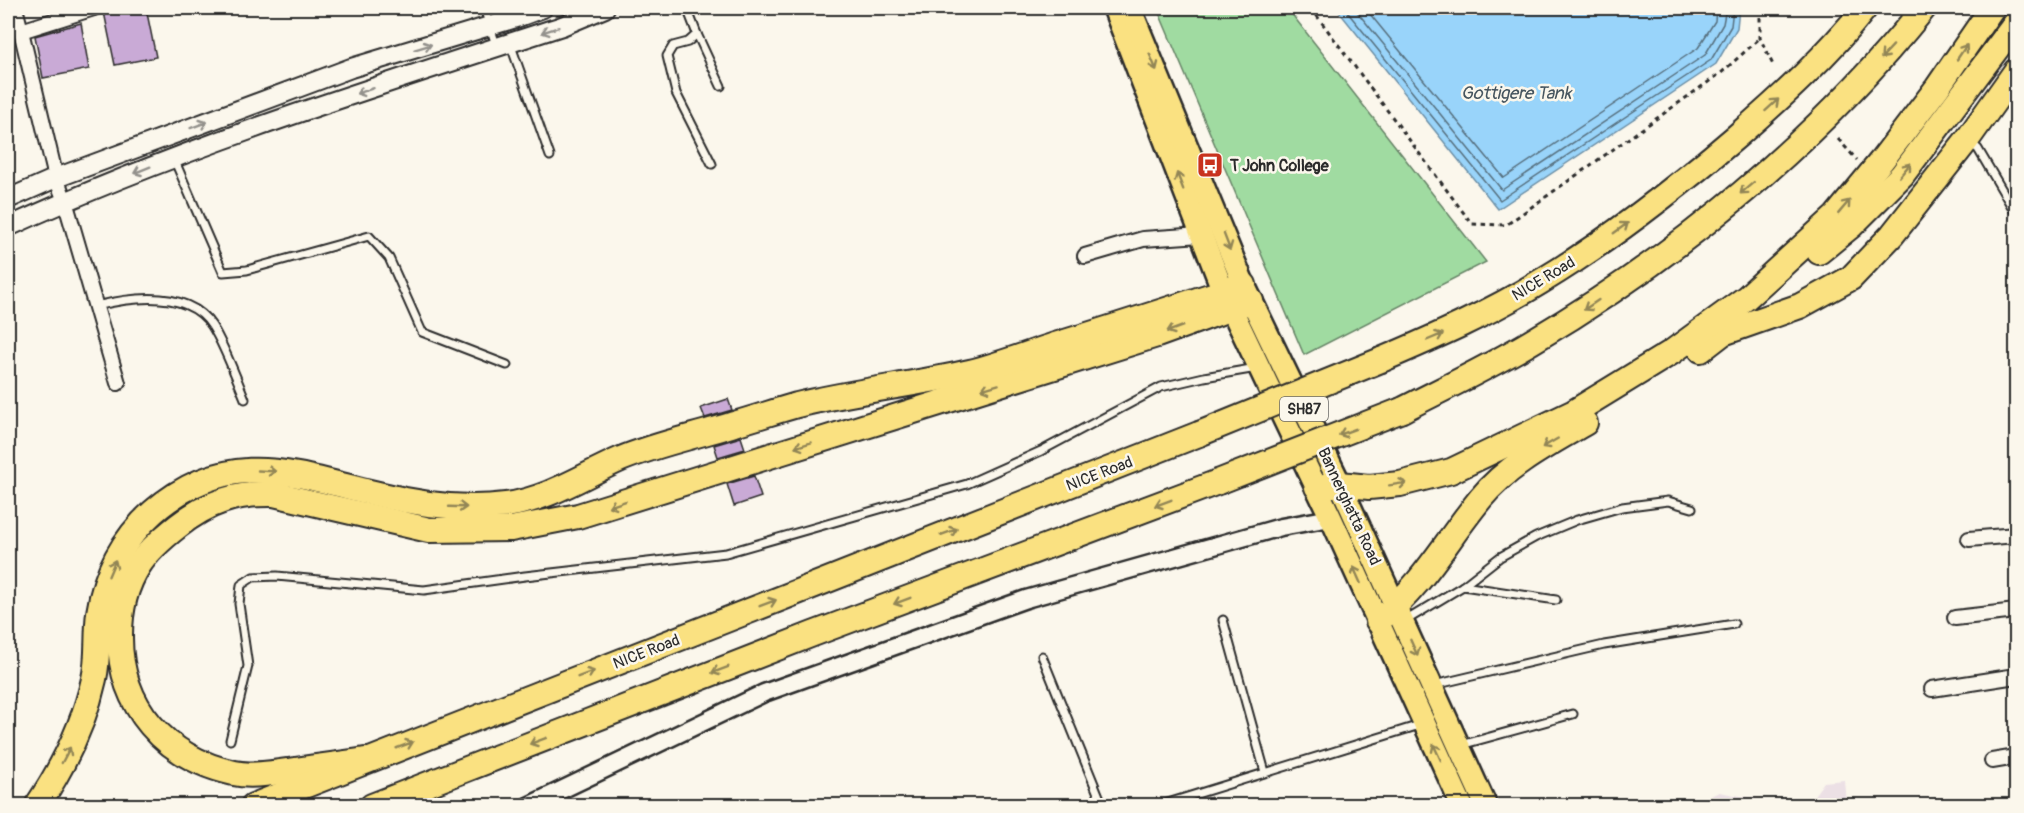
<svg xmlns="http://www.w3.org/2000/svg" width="2024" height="813" viewBox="0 0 2024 813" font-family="Pangolin,sans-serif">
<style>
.built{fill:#ece0e5}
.green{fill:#a0dba1;stroke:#668366;stroke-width:1.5}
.water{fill:#99d4fa;stroke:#6d90a7;stroke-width:1.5}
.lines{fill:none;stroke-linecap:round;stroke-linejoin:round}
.shore{stroke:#576f7e;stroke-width:1.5}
.building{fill:#c9aad6;stroke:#2b2b2b;stroke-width:1.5}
.service-casing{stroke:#2b2b2b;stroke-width:11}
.minor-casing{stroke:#2b2b2b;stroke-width:18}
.tertiary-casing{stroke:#2b2b2b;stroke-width:21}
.secondary-casing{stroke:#2b2b2b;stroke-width:22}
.primary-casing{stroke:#2b2b2b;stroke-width:26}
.motorway-casing{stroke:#2b2b2b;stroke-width:28}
.path{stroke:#2b2b2b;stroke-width:3;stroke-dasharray:4.5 4.5;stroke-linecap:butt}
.service{stroke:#fbf7ec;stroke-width:7}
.minor{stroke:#fbf7ec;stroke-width:14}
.tertiary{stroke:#fbf7ec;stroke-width:16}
.secondary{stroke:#fbf7ec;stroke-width:18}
.primary{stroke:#fae181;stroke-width:21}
.motorway{stroke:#fae181;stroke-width:24}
.motorway-bridge-casing{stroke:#2b2b2b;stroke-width:28;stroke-linecap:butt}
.motorway-bridge{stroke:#fae181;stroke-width:24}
.oneway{stroke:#93918c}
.oneway2{stroke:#928656}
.labels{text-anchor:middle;stroke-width:5;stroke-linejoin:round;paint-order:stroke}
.shield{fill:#fbf7ec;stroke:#696865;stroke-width:1.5}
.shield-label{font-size:15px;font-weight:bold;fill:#2b2b2b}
.poi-label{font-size:16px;font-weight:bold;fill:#2b2b2b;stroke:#fbf7ec;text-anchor:start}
.street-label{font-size:16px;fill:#2b2b2b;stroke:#fbf7ec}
.water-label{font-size:18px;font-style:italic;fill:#46555f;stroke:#fbf7ec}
</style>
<rect width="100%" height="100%" fill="#fbf7ec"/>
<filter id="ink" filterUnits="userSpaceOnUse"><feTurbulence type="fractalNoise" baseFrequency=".0167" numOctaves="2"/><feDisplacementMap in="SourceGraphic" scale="12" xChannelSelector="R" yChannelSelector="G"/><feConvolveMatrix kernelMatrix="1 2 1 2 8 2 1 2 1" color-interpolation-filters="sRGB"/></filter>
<g filter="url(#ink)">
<g class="built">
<polygon points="1844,780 1846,805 1807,805 1824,782"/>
<polygon points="1719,792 1788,805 1692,805"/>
</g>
<polygon class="green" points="1157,8 1287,8 1486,262 1304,355"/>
<polygon class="water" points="1336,8 1739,8 1737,28 1716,64 1498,209"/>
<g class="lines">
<g class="shore">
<polyline points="1344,8 1500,200 1711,60 1731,26 1733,8"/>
<polyline points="1354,8 1502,190 1705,55 1723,24 1726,8"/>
<polyline points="1365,8 1504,178 1698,48 1715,21 1716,8"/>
</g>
</g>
<g class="building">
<polygon points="128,8 146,8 156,57 115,65 104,12"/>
<polygon points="81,23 89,69 43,78 35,36"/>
<polygon points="728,399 732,410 705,418 701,408"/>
<polygon points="741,437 745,449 718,457 714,445"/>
<polygon points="754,476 761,497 734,506 727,484"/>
</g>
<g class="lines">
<defs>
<g id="service">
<polyline points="484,8 496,45"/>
<polyline points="687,8 697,34 688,42 673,46 667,56 676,93 712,164"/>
<polyline points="697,34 721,86"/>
<polyline points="510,43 550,156"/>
<polyline points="1971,143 1978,149 2015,212"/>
<polyline points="174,159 223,272 247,270 369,236 389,258 422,332 507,365"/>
<path d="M96,306C133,297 188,289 212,326C224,345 236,377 245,399"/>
<polyline points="1463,586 1556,600"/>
<polyline points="1223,620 1265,772"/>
<polyline points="1405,621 1463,586 1500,557 1536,537 1577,520 1622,507 1668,501 1692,508"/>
<polyline points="1042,656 1103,806"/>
<polyline points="1434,685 1604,645 1734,624"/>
<polyline points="230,740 248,666 239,604 241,585 253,577 277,576 424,590 525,576 726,553 967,484 1041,451 1161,387 1204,377 1257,368"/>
<polyline points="1461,745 1573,714"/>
<polyline points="1158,806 1423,724"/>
</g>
<g id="minor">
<polyline points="15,8 21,31 94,8"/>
<polyline points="21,31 56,178 65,201 118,383"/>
<polyline points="1085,256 1143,239 1201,235"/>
<polyline points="1969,539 2016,535"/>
<polyline points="1955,618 2016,611"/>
<polyline points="1932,689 2016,676"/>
<polyline points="1992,761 2016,757"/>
</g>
<polyline id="tertiary" points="528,806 764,693 1026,599 1281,527 1331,518"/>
<g id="secondary">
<polyline points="8,199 56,178 351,68 516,18 543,8"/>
<path d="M8,227C187,145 375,87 562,26L605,8"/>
</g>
<g id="primary">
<polyline points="1114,8 1223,291 1331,518 1462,806"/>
<polyline points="1130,8 1244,285 1340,484 1486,806"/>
</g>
<g id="motorway">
<polyline points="1819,252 1851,226 1902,175 2016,23"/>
<polyline points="1701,350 1723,333 1800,306 1851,278 1892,235 1967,140 2016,71"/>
<path d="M1381,360C1435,337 1490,313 1540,282C1610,240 1675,189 1737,136C1782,97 1828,55 1865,8"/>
<path d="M1402,410C1445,388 1489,367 1531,342C1679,255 1816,142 1924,8"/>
<polyline points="1317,487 1340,484 1369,487 1400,484 1451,471 1574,412 1672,352 1746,298 1836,216 1882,160 1937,88 1992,8"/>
<path d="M1378,621C1424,584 1445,542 1481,498C1508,465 1549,444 1585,423"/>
<path d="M365,760C340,764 314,767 288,771C271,773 251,777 234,773C165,758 119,706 120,635C120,611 126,585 139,565C148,551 164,537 178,526C208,502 236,493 274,494L429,530L511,529L578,516L1157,335L1251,301"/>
<path d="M37,806C63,767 84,725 94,679C99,658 96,635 99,613C105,573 123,539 153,512C230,445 296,475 382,495C422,505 465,510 506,505C547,500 584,475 621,459C657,444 697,436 734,424C755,418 776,411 797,405C854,391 913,385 970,372C999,365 1027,354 1055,345C1118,326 1181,305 1244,285"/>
<polyline points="253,806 1199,434"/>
<polyline points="372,806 813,634 1218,482"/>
</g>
</defs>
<use href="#service" class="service-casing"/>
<use href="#minor" class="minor-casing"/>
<use href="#tertiary" class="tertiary-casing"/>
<use href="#secondary" class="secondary-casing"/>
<use href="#primary" class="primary-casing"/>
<use href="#motorway" class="motorway-casing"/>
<g class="path">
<polyline points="1311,8 1472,224 1506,225 1721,73 1760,38"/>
<polyline points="1760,8 1760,38 1773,65"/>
<polyline points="1838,139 1857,160"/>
</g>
<use href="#service" class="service"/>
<use href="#minor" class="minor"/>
<use href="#tertiary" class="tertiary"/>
<use href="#secondary" class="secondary"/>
<use href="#primary" class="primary"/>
<use href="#motorway" class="motorway"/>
<defs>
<g id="motorway-bridge">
<polyline points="1199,434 1381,360"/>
<polyline points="1218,482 1402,410"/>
</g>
</defs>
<use href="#motorway-bridge" class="motorway-bridge-casing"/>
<use href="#motorway-bridge" class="motorway-bridge"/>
</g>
<defs><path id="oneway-shaft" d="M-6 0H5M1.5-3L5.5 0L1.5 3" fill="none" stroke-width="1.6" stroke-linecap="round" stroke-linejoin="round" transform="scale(1.5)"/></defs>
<g class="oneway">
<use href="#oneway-shaft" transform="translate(550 30) rotate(162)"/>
<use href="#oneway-shaft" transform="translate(423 47) rotate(-17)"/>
<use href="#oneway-shaft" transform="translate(365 91) rotate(162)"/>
<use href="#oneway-shaft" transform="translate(199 125) rotate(-20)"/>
<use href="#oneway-shaft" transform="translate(142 170) rotate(158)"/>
</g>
<g class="oneway2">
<use href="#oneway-shaft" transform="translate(1887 52) rotate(133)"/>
<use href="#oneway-shaft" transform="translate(1962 52) rotate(-56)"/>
<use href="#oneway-shaft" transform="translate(1153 62) rotate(67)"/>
<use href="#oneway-shaft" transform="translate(1772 105) rotate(-42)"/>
<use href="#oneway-shaft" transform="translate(1905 170) rotate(-51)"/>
<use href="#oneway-shaft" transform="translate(1180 181) rotate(-111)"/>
<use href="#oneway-shaft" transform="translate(1747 188) rotate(139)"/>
<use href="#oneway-shaft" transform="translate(1844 207) rotate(-50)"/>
<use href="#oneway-shaft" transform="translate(1621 228) rotate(-36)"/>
<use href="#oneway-shaft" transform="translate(1227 242) rotate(69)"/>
<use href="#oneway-shaft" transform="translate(1591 305) rotate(146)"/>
<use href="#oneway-shaft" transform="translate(1175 329) rotate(160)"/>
<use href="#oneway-shaft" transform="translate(1435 337) rotate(-23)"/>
<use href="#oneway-shaft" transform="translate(990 387) rotate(163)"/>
<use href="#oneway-shaft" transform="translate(1347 432) rotate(159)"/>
<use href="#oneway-shaft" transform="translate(1550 443) rotate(150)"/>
<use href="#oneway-shaft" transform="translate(803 445) rotate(163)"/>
<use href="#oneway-shaft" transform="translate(267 471) rotate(3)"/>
<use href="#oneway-shaft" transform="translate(1398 484) rotate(-9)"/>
<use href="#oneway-shaft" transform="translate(1163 503) rotate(159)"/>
<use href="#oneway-shaft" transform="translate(617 504) rotate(162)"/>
<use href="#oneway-shaft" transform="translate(458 507) rotate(2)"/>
<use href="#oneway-shaft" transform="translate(949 532) rotate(-21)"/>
<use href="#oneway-shaft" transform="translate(112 568) rotate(-67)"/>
<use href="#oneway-shaft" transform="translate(1357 575) rotate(-114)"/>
<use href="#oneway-shaft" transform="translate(902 601) rotate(159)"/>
<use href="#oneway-shaft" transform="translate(768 603) rotate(-21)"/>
<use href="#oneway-shaft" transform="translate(1414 648) rotate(66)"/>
<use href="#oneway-shaft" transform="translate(720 670) rotate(159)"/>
<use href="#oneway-shaft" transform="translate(586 674) rotate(-21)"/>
<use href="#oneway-shaft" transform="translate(538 741) rotate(159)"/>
<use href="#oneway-shaft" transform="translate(405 745) rotate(-21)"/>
<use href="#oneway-shaft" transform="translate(1437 752) rotate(-115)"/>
<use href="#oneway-shaft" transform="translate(66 755) rotate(-62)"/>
</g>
</g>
<defs>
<symbol id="bus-square" viewBox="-11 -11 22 22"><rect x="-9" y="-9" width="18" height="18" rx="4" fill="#c8321e" stroke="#fbf7ec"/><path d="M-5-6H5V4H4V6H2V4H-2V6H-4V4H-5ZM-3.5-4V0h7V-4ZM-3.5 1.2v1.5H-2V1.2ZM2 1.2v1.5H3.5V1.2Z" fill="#fff"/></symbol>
</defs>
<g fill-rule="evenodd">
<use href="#bus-square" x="1195" y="150" width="30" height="30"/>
</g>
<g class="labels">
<rect class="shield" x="1280" y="397" width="48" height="24" rx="4.5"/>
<g class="shield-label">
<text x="1304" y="414">SH87</text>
</g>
<g class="poi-label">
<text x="1230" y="171">T John College</text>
</g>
<g class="street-label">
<text transform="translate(1543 278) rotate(-31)" y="6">NICE Road</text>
<text transform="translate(1099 473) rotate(-21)" y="6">NICE Road</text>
<text transform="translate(1350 506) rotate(65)" y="6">Bannerghatta Road</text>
<text transform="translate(646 651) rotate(-21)" y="6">NICE Road</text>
</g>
<g class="water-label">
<text x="1516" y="99">Gottigere Tank</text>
</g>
</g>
<rect width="2024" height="813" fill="none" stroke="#fbf7ec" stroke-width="30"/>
<rect x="15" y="15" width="1994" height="783" fill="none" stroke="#2b2b2b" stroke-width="2" filter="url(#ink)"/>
</svg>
